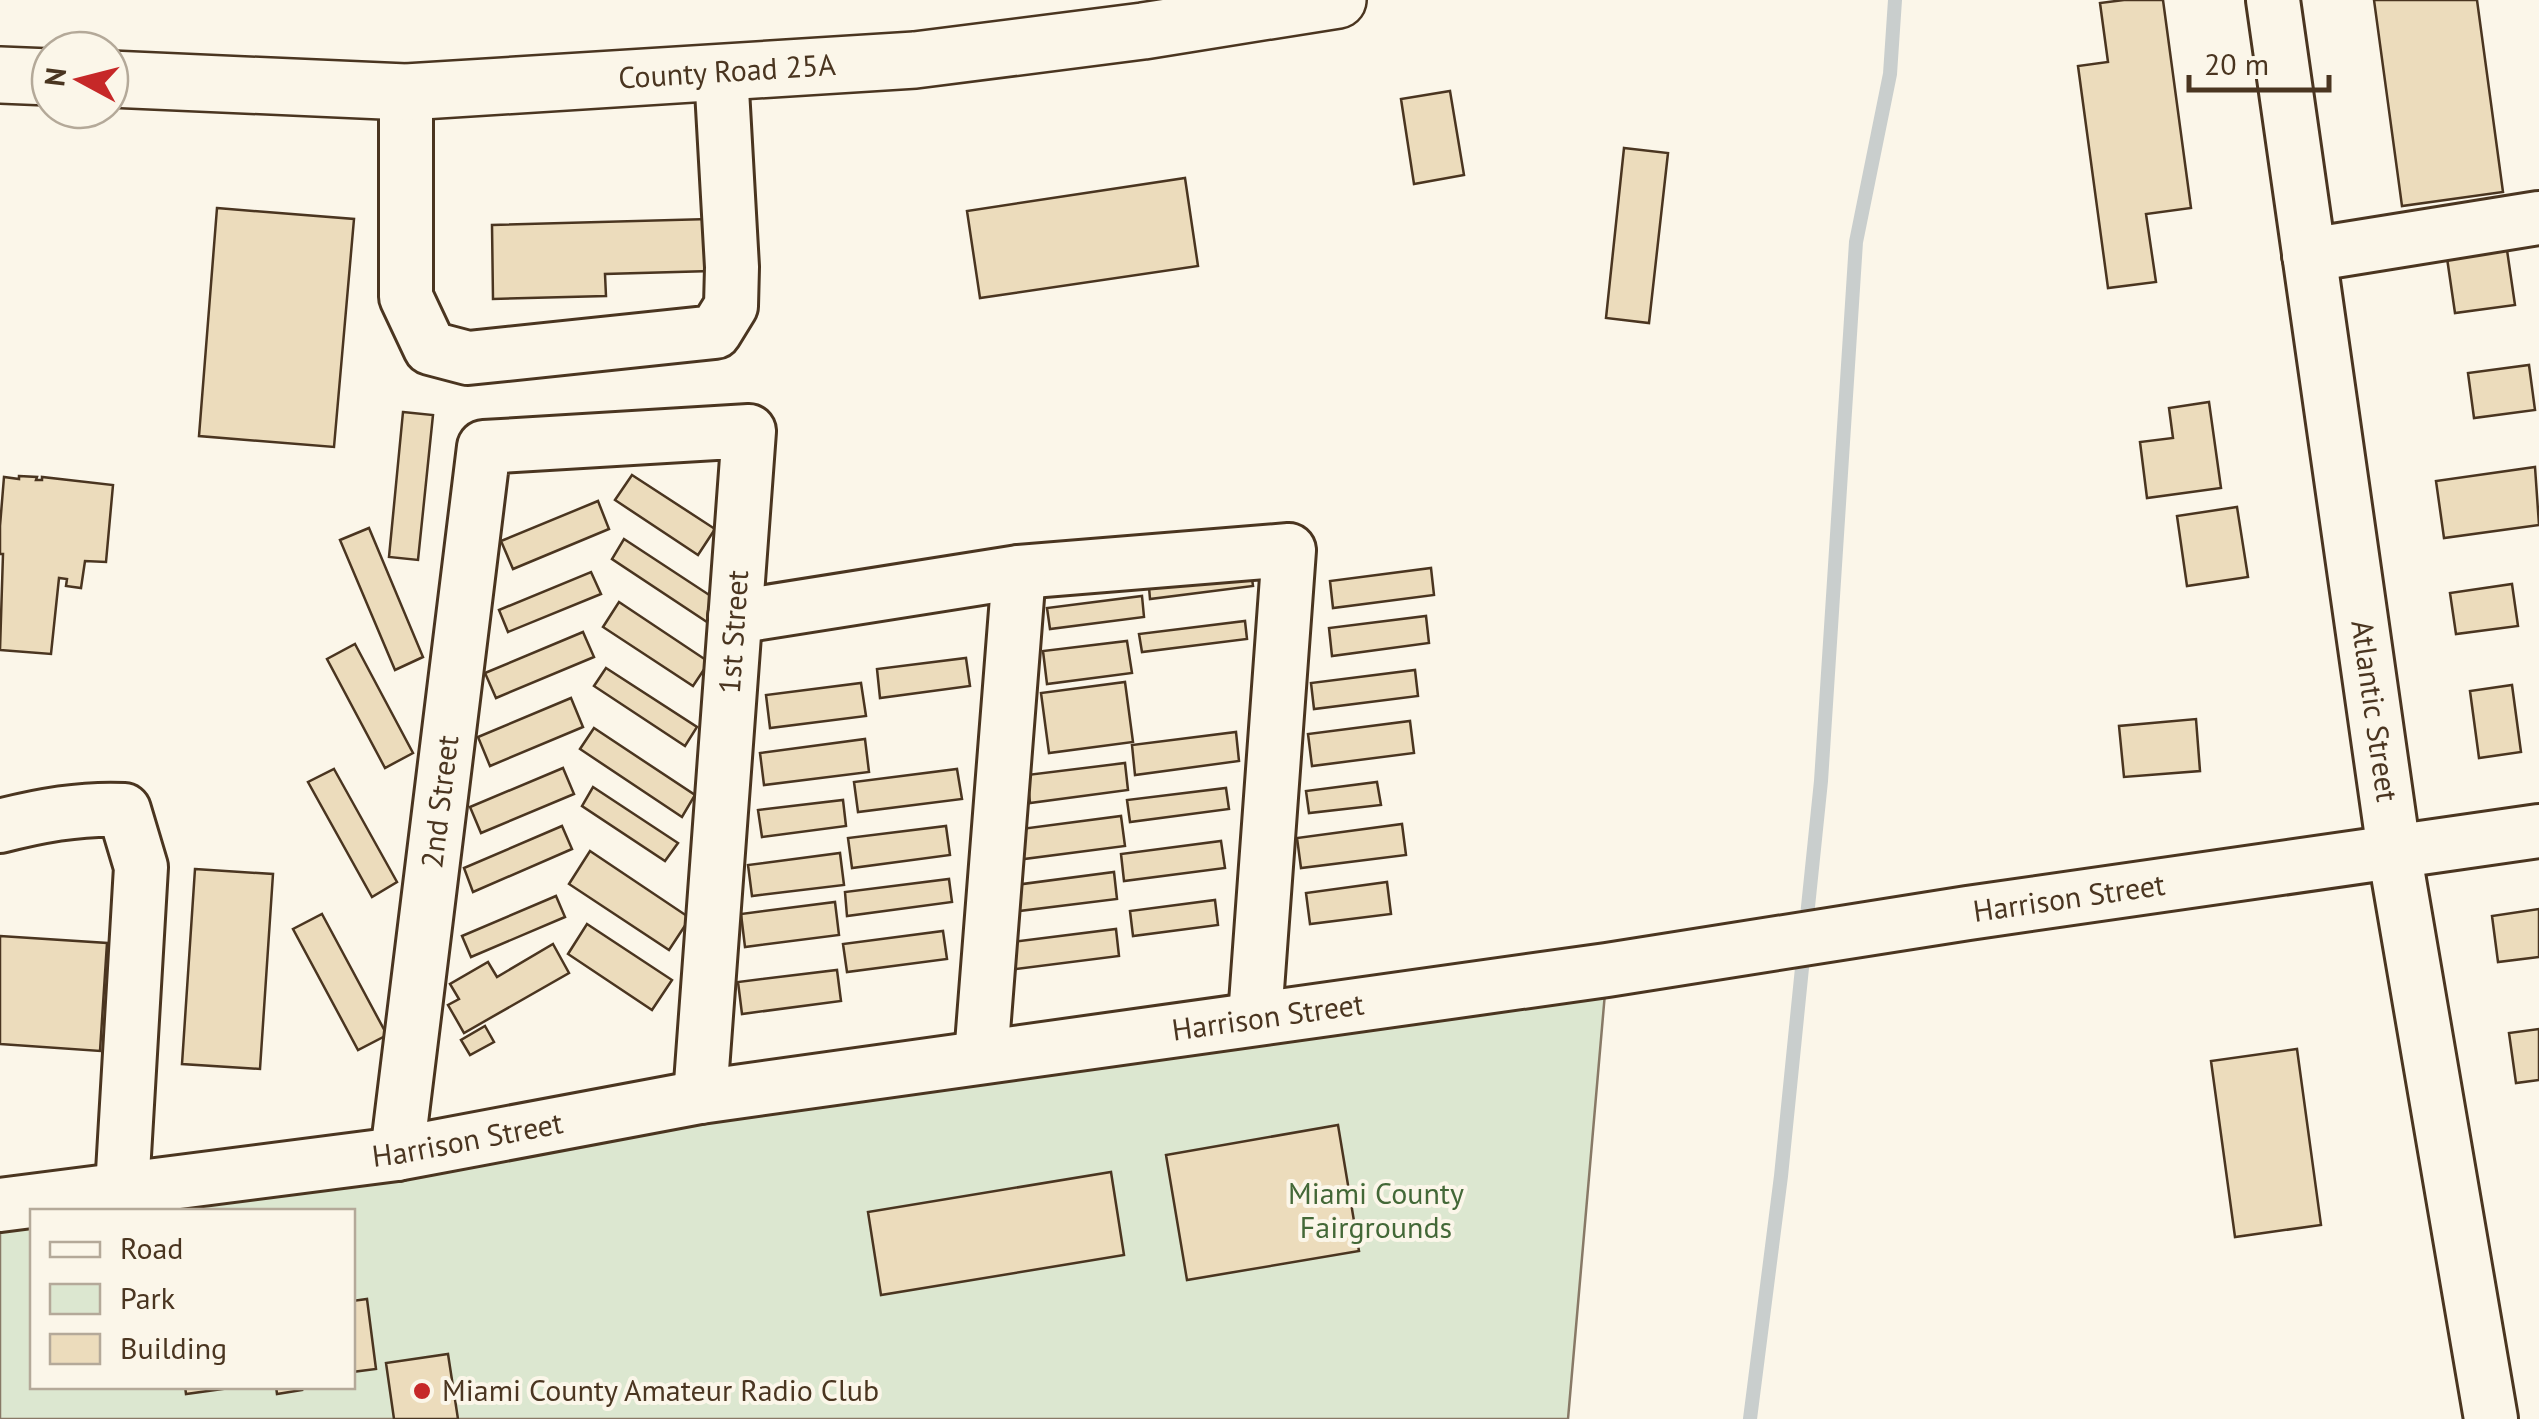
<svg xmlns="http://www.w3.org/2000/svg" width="2539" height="1419" viewBox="0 0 2539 1419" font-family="'PT Sans',sans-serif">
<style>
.green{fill:#dce7d0;stroke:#887966;stroke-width:2.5;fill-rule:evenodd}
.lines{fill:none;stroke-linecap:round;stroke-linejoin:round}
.stream{stroke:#c9cecd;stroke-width:14}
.building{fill:#ecdcbc;stroke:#4a3520;stroke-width:2.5}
.minor-casing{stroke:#4a3520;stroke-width:58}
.major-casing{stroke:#4a3520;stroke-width:60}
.minor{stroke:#fbf6e9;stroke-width:52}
.major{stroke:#fbf6e9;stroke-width:55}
.poi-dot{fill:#c62828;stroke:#fbf6e9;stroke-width:4}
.labels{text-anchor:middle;stroke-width:8;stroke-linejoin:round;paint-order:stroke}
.street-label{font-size:30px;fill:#4a3520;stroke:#fbf6e9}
.park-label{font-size:30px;fill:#436837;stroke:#fbf6e9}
.poi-label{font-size:30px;fill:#4a3520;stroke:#fbf6e9;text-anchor:start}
</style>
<rect width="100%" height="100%" fill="#fbf6e9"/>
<path class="green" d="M1607,970L1568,1419H0V1205ZM32,1212H352V1386H32Z"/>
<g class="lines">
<g class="stream">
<polyline points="1806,926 1821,781 1856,242 1890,74 1895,0"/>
<polyline points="1750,1419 1781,1176 1804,948"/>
</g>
</g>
<g class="building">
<polygon points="2124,0 2163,0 2191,208 2146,214 2156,282 2108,288 2078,66 2108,62 2100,3"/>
<polygon points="2374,0 2477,0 2503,192 2402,206"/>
<polygon points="1450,91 1464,175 1414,184 1401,99"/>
<polygon points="1624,148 1668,153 1649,323 1606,318"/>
<polygon points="1185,178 1198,266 980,298 967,211"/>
<polygon points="217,208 354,219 334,447 199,436"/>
<polygon points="709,219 711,271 605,274 606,296 493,299 492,225"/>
<polygon points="2507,250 2515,305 2455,313 2447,258"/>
<polygon points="2529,365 2535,410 2474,418 2468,373"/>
<polygon points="2209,402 2221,488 2147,498 2140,442 2173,438 2169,408"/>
<polygon points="403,412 433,415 418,560 389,557"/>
<polygon points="2535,467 2539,525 2444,538 2436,481"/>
<polygon points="632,475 715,529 698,555 615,500"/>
<polygon points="19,476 37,477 36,480 42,480 42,477 113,485 106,562 85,561 81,588 66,586 67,579 59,578 51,654 0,650 3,554 0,554 0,526 4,477 19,479"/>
<polygon points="598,501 609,529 513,569 501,541"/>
<polygon points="2237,507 2248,577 2187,586 2177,516"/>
<polygon points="369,528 423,657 395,670 340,540"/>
<polygon points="624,539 720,602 707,622 612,559"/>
<polygon points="1250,563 1253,586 1150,599 1148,575"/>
<polygon points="1431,568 1434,595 1333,608 1330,581"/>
<polygon points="591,572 601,594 508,632 499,610"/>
<polygon points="2512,584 2518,626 2456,634 2450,593"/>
<polygon points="1142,596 1144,617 1050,629 1047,608"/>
<polygon points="619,602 709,662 693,686 603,627"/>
<polygon points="1426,616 1429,643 1332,656 1329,628"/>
<polygon points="1245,621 1247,639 1142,652 1139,634"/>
<polygon points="583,632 594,657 496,698 485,673"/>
<polygon points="1127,641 1132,673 1047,684 1043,651"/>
<polygon points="355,644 413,753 385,768 327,659"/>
<polygon points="966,658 970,686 880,698 877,669"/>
<polygon points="606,668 697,727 685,746 594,686"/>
<polygon points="1415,670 1418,696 1314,709 1311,683"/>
<polygon points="1125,682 1133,742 1049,753 1041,693"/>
<polygon points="861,683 866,716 770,728 766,695"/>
<polygon points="2512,685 2521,752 2479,758 2470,691"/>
<polygon points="571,698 583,727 490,766 478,737"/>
<polygon points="2196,719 2200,771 2124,777 2119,726"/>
<polygon points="1410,721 1414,753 1312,766 1308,734"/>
<polygon points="594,728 695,795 682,817 580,749"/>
<polygon points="1236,732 1239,761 1135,775 1132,745"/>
<polygon points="865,739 869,772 764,785 760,753"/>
<polygon points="1125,763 1128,790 1030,803 1027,775"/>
<polygon points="563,768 574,794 481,833 470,807"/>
<polygon points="334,769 397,882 372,897 308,782"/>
<polygon points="957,769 962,799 858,812 854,782"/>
<polygon points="1377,782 1381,805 1309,813 1306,791"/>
<polygon points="593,787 678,843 665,861 582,806"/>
<polygon points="1226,788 1229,809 1130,822 1127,800"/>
<polygon points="843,800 846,826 762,837 758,810"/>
<polygon points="1121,816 1125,846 1024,859 1021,829"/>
<polygon points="1402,824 1406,855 1301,868 1297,838"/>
<polygon points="562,826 572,849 473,892 464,868"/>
<polygon points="946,826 950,855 852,868 848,838"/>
<polygon points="1221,841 1225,868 1124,881 1121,854"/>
<polygon points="590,851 690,918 669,950 569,884"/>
<polygon points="840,853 844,885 752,896 748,865"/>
<polygon points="195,869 273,874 260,1069 182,1064"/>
<polygon points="1114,872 1117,899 1019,911 1015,885"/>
<polygon points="949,879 952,902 847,916 845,892"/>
<polygon points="1387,882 1391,914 1310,924 1306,893"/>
<polygon points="556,896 565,917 471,957 462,936"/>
<polygon points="1215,900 1218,925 1133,936 1130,911"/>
<polygon points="835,902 839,935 745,947 741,914"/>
<polygon points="2539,909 2539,957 2498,962 2492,916"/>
<polygon points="322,914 387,1035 358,1050 293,929"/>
<polygon points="587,924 672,980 652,1010 568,954"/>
<polygon points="1116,929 1119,956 1016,969 1012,942"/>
<polygon points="943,931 947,959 847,972 843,944"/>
<polygon points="0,936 107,943 100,1051 0,1044"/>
<polygon points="553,944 569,973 464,1033 448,1005 459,999 450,984 488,962 497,977"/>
<polygon points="837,970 841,1001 742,1014 738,982"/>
<polygon points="485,1026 494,1042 470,1055 461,1040"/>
<polygon points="2539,1029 2539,1080 2516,1083 2509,1033"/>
<polygon points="2297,1049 2321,1225 2235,1237 2211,1061"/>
<polygon points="1338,1125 1359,1251 1187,1280 1166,1155"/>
<polygon points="1111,1172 1124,1255 881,1295 868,1212"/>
<polygon points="367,1299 376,1369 352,1372 352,1301"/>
<polygon points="448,1354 458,1419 394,1419 386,1363"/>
<polygon points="185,1386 244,1386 186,1394"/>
<polygon points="276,1386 301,1386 302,1390 277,1394"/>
</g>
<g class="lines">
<defs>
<g id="minor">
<path id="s1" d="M2273,0L2394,851L2491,1419"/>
<polyline points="406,92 406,297 430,348 468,358 715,332 731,306 732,267 721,72"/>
<polyline points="2309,255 2539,218"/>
<polyline points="735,617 1019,572 1289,550 1255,1017"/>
<path d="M0,826C41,815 81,808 124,810L141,867L122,1189"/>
<polyline points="981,1057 1019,572"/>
<path id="s2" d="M397,1154L484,447L749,431L700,1097"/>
<path id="s3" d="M0,1205L397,1154L700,1097L1607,970L1968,913L2539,831"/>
</g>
<g id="major">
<polyline points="0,75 50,77"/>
<path id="s4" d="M110,79L406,92L915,60L1143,31L1338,0"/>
</g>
</defs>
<use href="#minor" class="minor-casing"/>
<use href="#major" class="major-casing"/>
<use href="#minor" class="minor"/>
<use href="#major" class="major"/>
</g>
<circle class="poi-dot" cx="422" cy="1391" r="10"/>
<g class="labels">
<g class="street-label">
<text dy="10" stroke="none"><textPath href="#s4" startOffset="618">County Road 25A</textPath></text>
<text transform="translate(734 632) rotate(-86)" y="10">1st Street</text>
<text dy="10" stroke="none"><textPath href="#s1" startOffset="718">Atlantic Street</textPath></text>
<text dy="10" stroke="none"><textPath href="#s2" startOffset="355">2nd Street</textPath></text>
<text dy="10" stroke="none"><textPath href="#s3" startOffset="2092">Harrison Street</textPath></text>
<text dy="10" stroke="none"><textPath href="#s3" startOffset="1282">Harrison Street</textPath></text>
<text dy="10" stroke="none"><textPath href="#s3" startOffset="472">Harrison Street</textPath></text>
</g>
<g class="park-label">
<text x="1376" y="1204">Miami County<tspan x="1376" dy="34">Fairgrounds</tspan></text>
</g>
<g class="poi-label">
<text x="442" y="1401">Miami County Amateur Radio Club</text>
</g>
</g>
<rect x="30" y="1209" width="325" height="180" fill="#fbf6e9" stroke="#b4a999" stroke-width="2.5"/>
<rect x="50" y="1242" width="50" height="15" fill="#fbf6e9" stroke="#b4a999" stroke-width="2.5"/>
<text x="120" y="1259" font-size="30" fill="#4a3520">Road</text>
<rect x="50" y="1284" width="50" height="30" fill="#dce7d0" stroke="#b4a999" stroke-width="2.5"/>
<text x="120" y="1309" font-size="30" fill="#4a3520">Park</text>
<rect x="50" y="1334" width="50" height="30" fill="#ecdcbc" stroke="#b4a999" stroke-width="2.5"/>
<text x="120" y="1359" font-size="30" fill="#4a3520">Building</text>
<g transform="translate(80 80) rotate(277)"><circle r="48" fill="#fbf6e9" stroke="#b4a999" stroke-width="2.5"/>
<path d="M0-8L18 38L0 25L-18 38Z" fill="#c62828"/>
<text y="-15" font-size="28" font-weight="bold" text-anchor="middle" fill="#4a3520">N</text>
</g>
<path d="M2189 75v15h140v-15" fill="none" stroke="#4a3520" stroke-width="5"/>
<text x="2204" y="75" font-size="30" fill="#4a3520" stroke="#fbf6e9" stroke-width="8" paint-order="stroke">20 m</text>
</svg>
